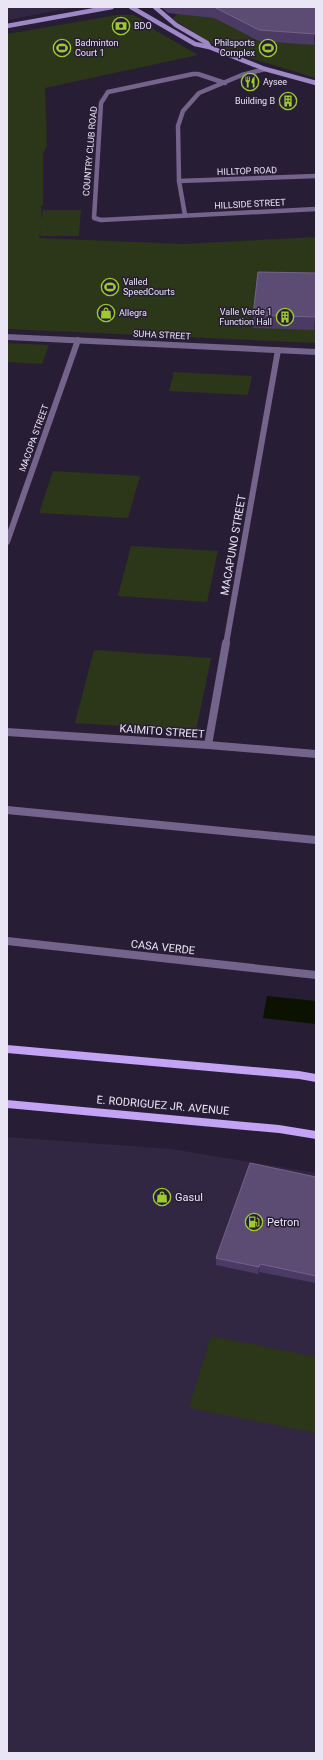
<svg xmlns="http://www.w3.org/2000/svg" width="323" height="1760" viewBox="0 0 323 1760" font-family="Roboto,sans-serif">
<style>
.built{fill:#322743}
.green{fill:#2c3618}
.water{fill:#0b1300}
.lines{fill:none;stroke-linecap:round;stroke-linejoin:round}
.street-far2{stroke:#72648a;stroke-width:4.5}
.street-far1{stroke:#72648a;stroke-width:6}
.street{stroke:#72648a;stroke-width:8}
.secondary{stroke:#9f88c6;stroke-width:4.5}
.primary{fill:#c3a3f4;fill-rule:evenodd}
.wall{fill:#4b3a64}
.shaded-wall{fill:#35274b}
.building{fill:#5c4c74;stroke:#726488}
.labels{text-anchor:middle;stroke-width:3;stroke-linejoin:round;paint-order:stroke}
.far-poi-label{font-size:9px;fill:#eae5f5;stroke:#271e35;text-anchor:start}
.far-street-label{font-size:9px;fill:#eae5f5;stroke:#271e35}
.street-label{font-size:11px;fill:#eae5f5;stroke:#271e35}
.poi-label{font-size:11px;fill:#eae5f5;stroke:#271e35;text-anchor:start}
</style>
<rect width="100%" height="100%" fill="#271e35"/>
<g class="built">
<polygon points="7,7 76,7 7,20"/>
<polygon points="7,1137 171,1149 316,1173 316,1753 7,1753"/>
</g>
<g class="green">
<polygon points="183,7 316,7 316,78 233,53 208,42 173,19"/>
<polygon points="117,15 133,15 140,18 148,26 198,55 45,88 47,146 43,153 43,205 41,207 42,219 43,210 81,210 79,236 40,236 41,228 39,238 183,244 316,237 316,343 7,329 7,34"/>
<polygon points="7,343 49,345 42,364 7,362"/>
<polygon points="174,372 252,376 248,395 169,391"/>
<polygon points="53,471 140,476 128,518 39,513"/>
<polygon points="131,546 218,551 207,602 118,596"/>
<polygon points="94,650 211,658 196,731 75,723"/>
<polygon points="211,1336 316,1357 316,1433 189,1408"/>
</g>
<polygon class="water" points="267,996 316,1001 316,1024 263,1018"/>
<g class="lines">
<g class="street-far2">
<polyline points="225,83 198,74 193,74 108,92 101,103 94,218 101,220 316,209"/>
<polyline points="179,181 316,176"/>
<polyline points="185,215 179,181 178,126 183,111 199,93 242,75 265,69"/>
</g>
<g class="street-far1">
<polyline points="7,337 316,352"/>
<polyline points="7,542 78,340"/>
<polyline points="226,644 278,350"/>
</g>
<g class="street">
<polyline points="7,732 208,745 316,754"/>
<polyline points="208,745 226,643"/>
<polyline points="7,810 316,840"/>
<polyline points="7,941 316,975"/>
</g>
<g class="secondary">
<polyline points="131,7 195,44 209,47 265,69 316,83"/>
<polyline points="155,7 176,25 207,43 209,46"/>
<polyline points="7,26 112,7"/>
</g>
<g class="primary">
<polygon points="7,1045 299,1071 316,1074 316,1082 299,1079 7,1053"/>
<polygon points="7,1100 279,1125 316,1131 316,1139 279,1133 7,1108"/>
</g>
</g>
<g class="wall">
<polygon points="161,7 316,7 314,45 259,41 214,18 168,13"/>
<polygon points="316,305 314,330 253,328 253,315"/>
<polygon points="316,1177 316,1283 259,1272 258,1274 216,1265 216,1258"/>
</g>
<g class="shaded-wall">
<polygon points="316,34 316,45 314,45 314,35"/>
<polygon points="260,1264 259,1272 258,1274 259,1267"/>
</g>
<g class="building">
<polygon points="211,7 316,7 316,34 259,30 214,7"/>
<polygon points="258,272 316,273 316,301 315,317 253,315"/>
<polygon points="250,1163 316,1177 316,1276 260,1264 259,1267 216,1258"/>
</g>
<defs>
<symbol id="bank-ring" viewBox="-11 -11 22 22"><circle r="9.5" fill="#271e35" stroke="#9dca30" stroke-width="1.5"/><path d="M-6-4H6V4H-6ZM0-2.3a2.3 2.3 0 1 0 0 4.6a2.3 2.3 0 1 0 0-4.6Z" fill="#9dca30"/></symbol>
<symbol id="stadium-ring" viewBox="-11 -11 22 22"><circle r="9.5" fill="#271e35" stroke="#9dca30" stroke-width="1.5"/><path d="M0-5a6.5 5 0 1 0 0 10a6.5 5 0 1 0 0-10ZM-3.5-1.8h7v3.6h-7Z" fill="#9dca30"/></symbol>
<symbol id="restaurant-ring" viewBox="-11 -11 22 22"><circle r="9.5" fill="#271e35" stroke="#9dca30" stroke-width="1.5"/><path d="M-5-6h1v4h1v-4h1v4h1v-4h1v5L-1.5 .5V6h-2V.5L-5-1ZM5-6V6H3V1.5H1.5Q1.5-4 5-6Z" fill="#9dca30"/></symbol>
<symbol id="building-ring" viewBox="-11 -11 22 22"><circle r="9.5" fill="#271e35" stroke="#9dca30" stroke-width="1.5"/><path d="M-4-6H4V6H1V3H-1V6H-4ZM-2.5-4.3h1.7v1.8h-1.7ZM.8-4.3h1.7v1.8H.8ZM-2.5-1h1.7V.8h-1.7ZM.8-1h1.7V.8H.8Z" fill="#9dca30"/></symbol>
<symbol id="shop-ring" viewBox="-11 -11 22 22"><circle r="9.5" fill="#271e35" stroke="#9dca30" stroke-width="1.5"/><path d="M-5-2.5h2.3a2.7 3.5 0 0 1 5.4 0H5L5.5 6h-11ZM-1.5-2.5h3a1.5 2.3 0 0 0-3 0Z" fill="#9dca30"/></symbol>
<symbol id="fuel-ring" viewBox="-11 -11 22 22"><circle r="9.5" fill="#271e35" stroke="#9dca30" stroke-width="1.5"/><path d="M-5.5-6h7V0h2V4h1.3V-2.5L3-4.5l.8-.8L6-3V5H2.5V1h-1V6h-7ZM-4.2-4.7v3.2H.2V-4.7Z" fill="#9dca30"/></symbol>
</defs>
<g fill-rule="evenodd">
<use href="#bank-ring" x="111" y="16" width="20" height="20"/>
<use href="#stadium-ring" x="52" y="38" width="20" height="20"/>
<use href="#stadium-ring" x="258" y="38" width="20" height="20"/>
<use href="#restaurant-ring" x="240" y="72" width="20" height="20"/>
<use href="#building-ring" x="278" y="91" width="20" height="20"/>
<use href="#stadium-ring" x="100" y="277" width="20" height="20"/>
<use href="#shop-ring" x="96" y="303" width="20" height="20"/>
<use href="#building-ring" x="275" y="307" width="20" height="20"/>
<use href="#shop-ring" x="152" y="1187" width="20" height="20"/>
<use href="#fuel-ring" x="244" y="1212" width="20" height="20"/>
</g>
<g class="labels">
<g class="far-poi-label">
<text x="134" y="29">BDO</text>
<text x="75" y="46">Badminton<tspan x="75" dy="10">Court 1</tspan></text>
<text x="255" y="46" text-anchor="end">Philsports<tspan x="255" dy="10">Complex</tspan></text>
<text x="263" y="85">Aysee</text>
<text x="275" y="104" text-anchor="end">Building B</text>
<text x="123" y="285">Valled<tspan x="123" dy="10">SpeedCourts</tspan></text>
<text x="272" y="315" text-anchor="end">Valle Verde 1<tspan x="272" dy="10">Function Hall</tspan></text>
<text x="119" y="316">Allegra</text>
</g>
<g class="far-street-label">
<text transform="translate(90 151) rotate(-85)" y="3">COUNTRY CLUB ROAD</text>
<text transform="translate(247 171) rotate(-2)" y="3">HILLTOP ROAD</text>
<text transform="translate(250 204) rotate(-3)" y="3">HILLSIDE STREET</text>
<text transform="translate(162 335) rotate(3)" y="3">SUHA STREET</text>
<text transform="translate(34 438) rotate(-70)" y="3">MACOPA STREET</text>
</g>
<g class="street-label">
<text transform="translate(233 545) rotate(-80)" y="4">MACAPUNO STREET</text>
<text transform="translate(162 731) rotate(4)" y="4">KAIMITO STREET</text>
<text transform="translate(163 947) rotate(6)" y="4">CASA VERDE</text>
<text transform="translate(163 1105) rotate(5)" y="4">E. RODRIGUEZ JR. AVENUE</text>
</g>
<g class="poi-label">
<text x="175" y="1201">Gasul</text>
<text x="267" y="1226">Petron</text>
</g>
</g>
<rect width="323" height="1760" fill="none" stroke="#eae5f5" stroke-width="16"/>
</svg>
